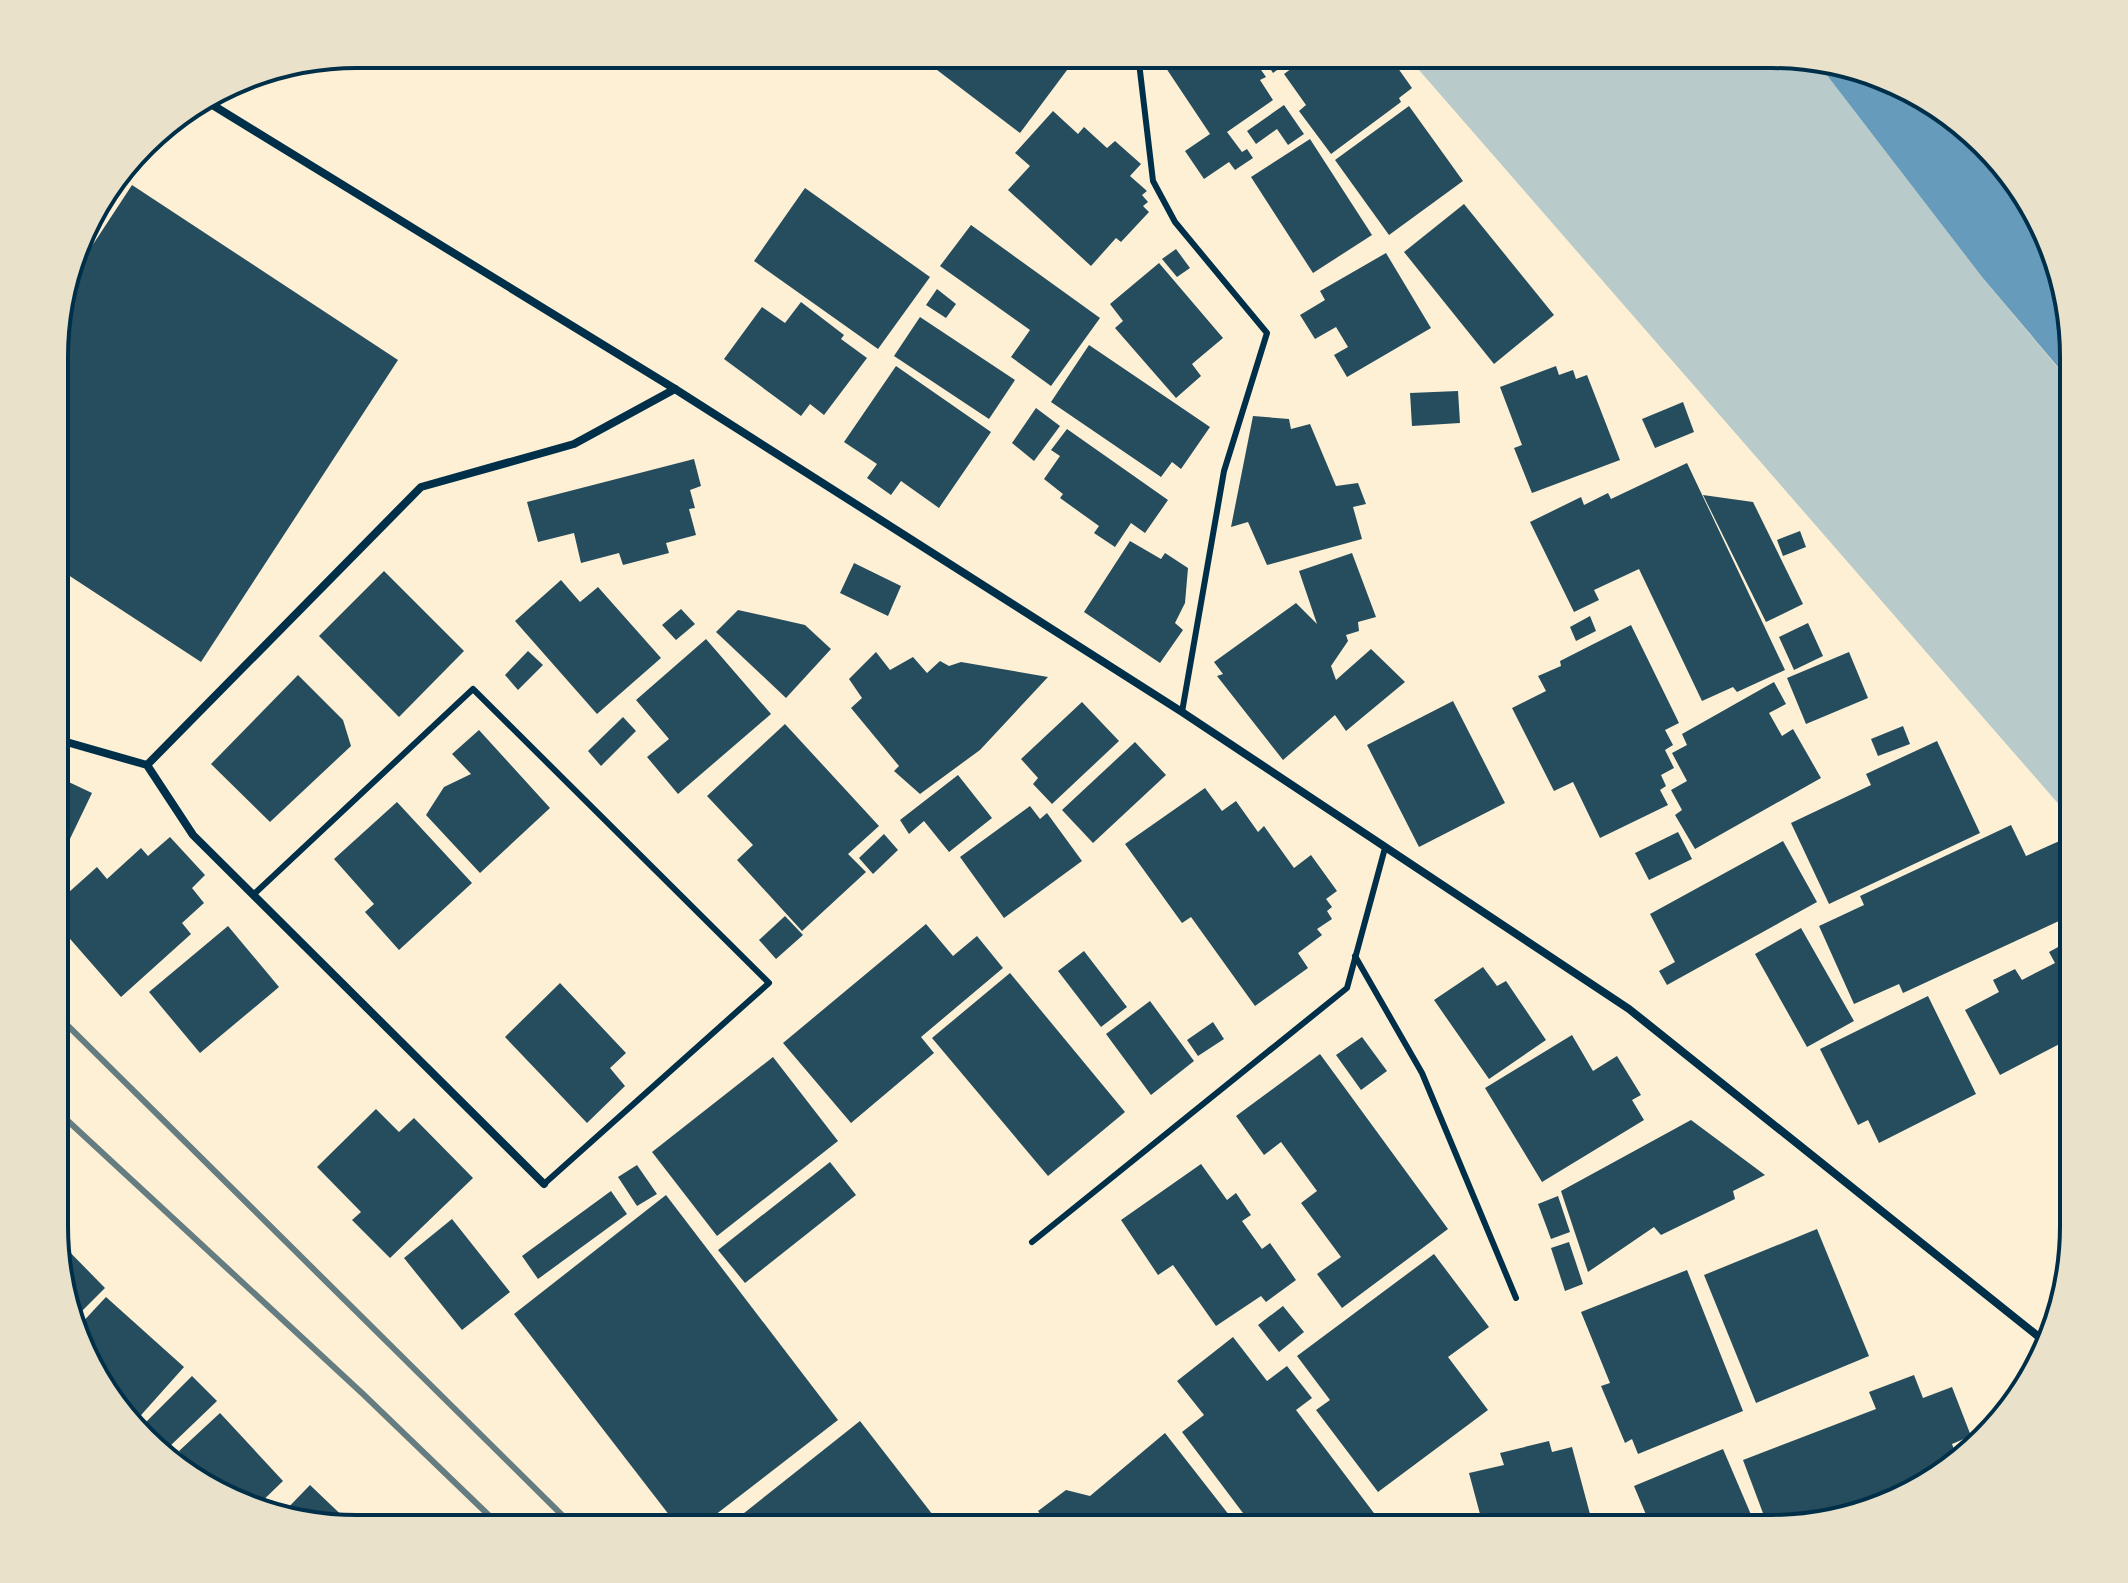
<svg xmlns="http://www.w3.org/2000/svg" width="2128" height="1583" viewBox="0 0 2128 1583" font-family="Helvetica,sans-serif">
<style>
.green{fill:#b9caca}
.water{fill:#669bbc}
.building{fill:#264d5e}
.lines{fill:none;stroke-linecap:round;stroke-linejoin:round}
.service{stroke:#003049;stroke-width:6}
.minor{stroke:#003049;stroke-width:8}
.rail{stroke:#657d81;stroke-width:6}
.rim{fill:none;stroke:#003049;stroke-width:4}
</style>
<rect width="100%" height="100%" fill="#fdf0d5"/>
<polygon class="green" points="1405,54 1790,55 1816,61 1982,277 2074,387 2074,811 2062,808"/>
<polygon class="water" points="1816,61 1886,77 1970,129 2043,224 2074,357 2074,386 1982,277"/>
<g class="building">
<polygon points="916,54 1079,54 1020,133"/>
<polygon points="1185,54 1250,54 1266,77 1260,80 1273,100 1227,132 1242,152 1247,149 1253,158 1235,170 1229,162 1204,179 1185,151 1210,134 1166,68"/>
<polygon points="1260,54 1299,54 1273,73"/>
<polygon points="1311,54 1388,54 1412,88 1399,98 1401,102 1331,154 1299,111 1306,105 1284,74"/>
<polygon points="1284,105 1304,134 1288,145 1277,129 1256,144 1247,131"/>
<polygon points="1409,106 1463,181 1389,235 1335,160"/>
<polygon points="1053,111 1078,134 1084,127 1107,148 1115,141 1141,164 1130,176 1147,191 1142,195 1148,202 1143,206 1149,212 1121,242 1116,238 1091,266 1008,190 1030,166 1015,153"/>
<polygon points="1310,139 1372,235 1313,273 1251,177"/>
<polygon points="132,185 398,360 201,662 56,567 57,317 69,281"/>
<polygon points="805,188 930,277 878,349 754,261"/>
<polygon points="1464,204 1554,315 1494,364 1404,252"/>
<polygon points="971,225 1100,318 1051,386 1011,357 1030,330 940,266"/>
<polygon points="1176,249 1190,268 1177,277 1162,259"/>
<polygon points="1386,253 1431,328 1347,377 1334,355 1348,347 1336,327 1315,339 1300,315 1325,300 1320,291"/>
<polygon points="1159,263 1223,338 1192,364 1201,376 1176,398 1115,328 1123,321 1110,304"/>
<polygon points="937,289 956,304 946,318 926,305"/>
<polygon points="801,302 844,335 841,339 867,358 824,415 810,404 801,416 724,359 762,307 785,323"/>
<polygon points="920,317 1015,380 989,419 894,356"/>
<polygon points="1089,345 1210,427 1181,469 1172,462 1161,477 1051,402"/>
<polygon points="896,366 991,432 939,508 901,481 891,495 867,478 877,464 844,442"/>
<polygon points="1556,366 1559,375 1573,370 1576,379 1587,375 1620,460 1532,493 1514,448 1522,445 1500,387"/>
<polygon points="1458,391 1460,423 1412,426 1410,393"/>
<polygon points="1683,402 1694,432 1655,448 1642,419"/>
<polygon points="1036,408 1060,426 1034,461 1012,443"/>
<polygon points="1253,416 1289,419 1291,429 1310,424 1336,486 1358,483 1366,504 1353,507 1362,539 1267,565 1248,522 1231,527"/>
<polygon points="1067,429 1168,500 1145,533 1131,523 1115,547 1094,533 1099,526 1060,498 1063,494 1044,479 1060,456 1051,450"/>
<polygon points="694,459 701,486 690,490 695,508 689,509 696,535 666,543 669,553 623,565 619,553 581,563 574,533 538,542 527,502"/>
<polygon points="1687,463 1785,670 1737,692 1733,687 1702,701 1639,569 1594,590 1599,600 1574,612 1530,522 1581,497 1584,505 1608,493 1611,499"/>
<polygon points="1703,495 1753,502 1803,604 1766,622"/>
<polygon points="1800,531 1806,547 1783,556 1777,540"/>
<polygon points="1130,541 1161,559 1165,553 1188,568 1185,603 1175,623 1183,630 1160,663 1084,612"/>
<polygon points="1352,553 1376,617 1358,622 1359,631 1346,635 1348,641 1331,666 1336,680 1371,649 1405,682 1346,731 1335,715 1283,760 1217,676 1223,674 1214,662 1296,603 1317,624 1299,571"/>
<polygon points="854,563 901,586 888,616 840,593"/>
<polygon points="384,571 464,651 399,717 319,636"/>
<polygon points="561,580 580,602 598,587 661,658 597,714 515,621"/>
<polygon points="681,609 695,624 676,640 662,625"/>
<polygon points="738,610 805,625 831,649 786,698 716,632"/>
<polygon points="1590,616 1596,631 1576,641 1570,627"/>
<polygon points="1808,623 1823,656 1794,670 1779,637"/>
<polygon points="1631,625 1679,723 1665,730 1673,745 1665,750 1674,768 1661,775 1666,786 1660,790 1668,805 1600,838 1573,782 1554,791 1512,708 1546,691 1538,676 1561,666 1560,661"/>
<polygon points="706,639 771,714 678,794 647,757 669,739 636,700"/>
<polygon points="528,651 543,665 518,690 505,675"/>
<polygon points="876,652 890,670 913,657 927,673 940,661 949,666 961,662 1048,677 980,750 920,794 894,771 899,766 851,708 862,698 849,679"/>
<polygon points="1849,652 1868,698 1806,724 1787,678"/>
<polygon points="298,675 343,720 351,746 270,822 211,764"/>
<polygon points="1774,682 1786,704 1769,713 1782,736 1793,729 1821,778 1695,849 1675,815 1682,810 1671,790 1687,781 1672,753 1687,745 1682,734"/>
<polygon points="1453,701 1505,803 1419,847 1367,745"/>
<polygon points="1082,702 1119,741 1052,804 1033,784 1038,778 1021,759"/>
<polygon points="623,717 636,731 601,766 588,751"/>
<polygon points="785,724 879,826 848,854 866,872 802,931 737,860 753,845 707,796"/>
<polygon points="1903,726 1910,744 1878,756 1871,739"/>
<polygon points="479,730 550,808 480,873 426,815 444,787 471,774 452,754"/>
<polygon points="1937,741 1980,833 1829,904 1791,823 1871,785 1866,774"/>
<polygon points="1135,742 1166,775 1093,843 1062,810"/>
<polygon points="958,775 992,818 949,852 924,821 909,834 900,820"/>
<polygon points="56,776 92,793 55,870"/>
<polygon points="1205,788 1222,811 1236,801 1258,832 1264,826 1294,868 1311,855 1337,891 1326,899 1332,907 1327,911 1332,919 1317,929 1322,935 1298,953 1308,968 1255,1006 1191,917 1182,923 1125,844"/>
<polygon points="397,802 472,883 399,950 365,912 374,904 334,859"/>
<polygon points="1030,806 1040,819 1047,813 1082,861 1004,918 960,857"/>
<polygon points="2011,825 2026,856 2064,839 2074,861 2074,914 1903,993 1899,984 1854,1004 1819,926 1864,905 1860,896"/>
<polygon points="1678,832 1692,859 1649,880 1635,853"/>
<polygon points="884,834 898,850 873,874 859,858"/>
<polygon points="170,837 205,875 192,888 204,903 182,923 191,934 121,997 57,924 69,913 59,901 97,867 107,879 141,848 148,856"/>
<polygon points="1783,841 1817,902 1667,985 1659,971 1675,962 1650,914"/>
<polygon points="785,916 803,935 776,959 759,940"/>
<polygon points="926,924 953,956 977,936 1003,968 921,1037 934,1053 851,1123 783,1043"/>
<polygon points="228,926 279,987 200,1053 149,992"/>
<polygon points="1801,928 1854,1021 1807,1047 1755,954"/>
<polygon points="2071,940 2073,1037 2000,1075 1965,1010 1999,992 1993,980 2015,969 2022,980 2055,963 2049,952"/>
<polygon points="1084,951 1127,1007 1101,1027 1058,971"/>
<polygon points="1483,967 1497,986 1506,981 1546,1040 1489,1079 1434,1000"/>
<polygon points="1010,973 1125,1112 1048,1176 932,1038"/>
<polygon points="560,983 626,1053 610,1068 625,1086 587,1123 505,1037"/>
<polygon points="1928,996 1976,1094 1879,1143 1868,1120 1858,1125 1820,1049"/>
<polygon points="1150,1001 1194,1061 1151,1095 1106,1034"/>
<polygon points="1213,1022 1224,1039 1198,1056 1187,1040"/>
<polygon points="1572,1035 1593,1071 1617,1056 1641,1095 1632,1100 1644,1120 1542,1182 1485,1088"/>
<polygon points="1362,1037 1387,1071 1361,1090 1336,1055"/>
<polygon points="1320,1054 1448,1229 1342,1308 1317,1274 1341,1257 1301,1203 1317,1191 1281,1142 1264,1155 1236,1116"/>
<polygon points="773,1057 838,1141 717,1236 652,1152"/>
<polygon points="376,1109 399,1132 414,1118 473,1178 390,1258 352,1220 361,1212 317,1167"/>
<polygon points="1691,1120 1765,1175 1733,1191 1735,1199 1661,1235 1654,1227 1588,1272 1561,1191"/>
<polygon points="830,1162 856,1195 745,1283 718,1250"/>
<polygon points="1201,1164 1227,1200 1236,1193 1251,1215 1242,1221 1262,1249 1270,1243 1296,1280 1266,1302 1261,1296 1216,1326 1173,1265 1158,1275 1121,1220"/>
<polygon points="637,1165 657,1194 637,1206 618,1177"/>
<polygon points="611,1191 627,1214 538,1279 522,1256"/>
<polygon points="666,1195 838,1420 697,1529 680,1529 514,1314"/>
<polygon points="1558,1196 1570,1232 1551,1239 1538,1204"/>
<polygon points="452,1219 510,1292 462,1330 404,1258"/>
<polygon points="1817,1229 1869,1356 1756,1403 1704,1275"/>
<polygon points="55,1237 105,1288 74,1319 55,1246"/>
<polygon points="1569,1242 1583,1284 1565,1291 1551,1248"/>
<polygon points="1434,1254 1489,1327 1448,1357 1488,1410 1378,1492 1316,1410 1330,1400 1297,1356"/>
<polygon points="1687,1270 1743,1411 1638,1454 1632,1439 1625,1443 1601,1386 1610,1383 1581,1312"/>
<polygon points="106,1297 184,1367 134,1423 85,1360 77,1328"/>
<polygon points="1283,1306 1304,1332 1279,1352 1258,1325"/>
<polygon points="1233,1337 1267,1381 1287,1366 1312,1398 1296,1410 1386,1529 1255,1529 1182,1432 1204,1415 1177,1381"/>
<polygon points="1914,1375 1923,1398 1952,1387 1971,1436 1952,1444 1957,1457 1904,1498 1769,1529 1743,1460 1876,1409 1869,1392"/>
<polygon points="192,1376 217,1401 168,1448 144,1424"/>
<polygon points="220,1413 283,1481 254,1509 242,1506 179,1467 187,1459 179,1451"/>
<polygon points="860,1421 936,1519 924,1529 724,1529"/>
<polygon points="1165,1433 1240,1529 1051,1529 1038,1511 1066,1490 1090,1496"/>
<polygon points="1549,1441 1552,1452 1572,1447 1594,1529 1484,1529 1469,1473 1504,1465 1500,1453"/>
<polygon points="1723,1449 1755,1524 1747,1529 1652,1529 1634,1486"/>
<polygon points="310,1485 355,1528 338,1528 281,1515"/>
</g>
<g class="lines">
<g class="service">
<polyline points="1138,54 1153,181 1175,222 1267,333 1224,471 1182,712"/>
<polyline points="253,895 473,689 769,983 544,1184"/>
<polyline points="1355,956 1422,1073 1516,1298"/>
<polyline points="1032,1242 1347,988 1385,848"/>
</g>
<g class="minor">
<polyline points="206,101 675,389 1182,712 1629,1009 2049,1345"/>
<polyline points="56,739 147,765 193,835 544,1184"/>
<polyline points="147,765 421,487 574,444 675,389"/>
</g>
<g class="rail">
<polyline points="55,1013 575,1528"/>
<polyline points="55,1109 363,1394 502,1528"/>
</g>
</g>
<path d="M0 0H2128V1583H0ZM357 68H1771A289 289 0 0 1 2060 357V1226A289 289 0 0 1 1771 1515H357A289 289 0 0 1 68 1226V357A289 289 0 0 1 357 68Z" fill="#e9e1ca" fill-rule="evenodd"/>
<path class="rim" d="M357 68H1771A289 289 0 0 1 2060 357V1226A289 289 0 0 1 1771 1515H357A289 289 0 0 1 68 1226V357A289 289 0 0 1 357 68Z"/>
</svg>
